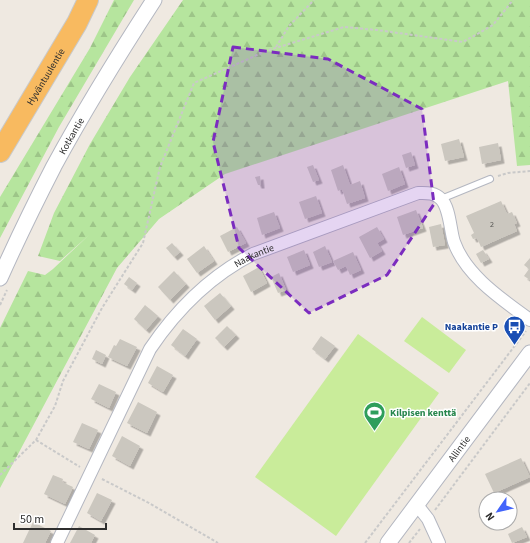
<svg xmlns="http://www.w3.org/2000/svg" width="530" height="543" viewBox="0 0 530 543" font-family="'Source Sans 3',sans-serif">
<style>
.forest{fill:url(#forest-firs)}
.pitch{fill:#c9ec9a}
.building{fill:#cbc7bf;filter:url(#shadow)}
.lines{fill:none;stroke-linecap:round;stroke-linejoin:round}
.service-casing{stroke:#b4b7c1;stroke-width:8}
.minor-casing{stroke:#b4b7c1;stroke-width:14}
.tertiary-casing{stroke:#b4b7c1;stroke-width:17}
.trunk-casing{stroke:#c9c9c9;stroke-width:22}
.path{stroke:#c9c9c9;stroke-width:2;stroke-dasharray:3 2;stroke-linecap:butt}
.service{stroke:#fff;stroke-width:6}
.minor{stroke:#fff;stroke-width:12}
.tertiary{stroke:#fff;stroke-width:15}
.trunk{stroke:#f8ba60;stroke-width:20}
.marked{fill:#7b2cbf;fill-opacity:0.2;stroke:#7b2cbf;stroke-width:3;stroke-dasharray:8 5;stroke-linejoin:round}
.labels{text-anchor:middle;stroke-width:3;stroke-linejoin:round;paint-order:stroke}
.number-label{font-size:8px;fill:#555452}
.street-label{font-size:10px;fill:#2e2e2e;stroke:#fff}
.transit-label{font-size:10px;font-weight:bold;fill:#164399;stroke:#fff;text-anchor:end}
.leisure-label{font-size:10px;font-weight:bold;fill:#27864d;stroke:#fff;text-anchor:start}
</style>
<defs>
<pattern id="forest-firs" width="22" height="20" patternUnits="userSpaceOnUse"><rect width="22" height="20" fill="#b6e59e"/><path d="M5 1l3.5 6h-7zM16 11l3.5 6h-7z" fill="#9dc588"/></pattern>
<filter id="shadow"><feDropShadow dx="3.5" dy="3.5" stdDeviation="0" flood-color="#0004"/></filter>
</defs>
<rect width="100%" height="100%" fill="#efe9e1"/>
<g class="forest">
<polygon points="114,0 134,0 59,127 0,238 0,197 90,48"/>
<polygon points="183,0 530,0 530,165 517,166 508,81 225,174 159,219 117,268 0,488 0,328 28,271 45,275 53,269 89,235 60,261 38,256 54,213 90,144 130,77"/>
</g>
<g class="pitch">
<polygon points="422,317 466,350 449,373 404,341"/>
<polygon points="358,334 439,393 336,536 255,477"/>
</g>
<g class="building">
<polygon points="459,139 464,157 445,161 441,144"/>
<polygon points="498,143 501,160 482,164 479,147"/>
<polygon points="411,152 415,165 406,168 402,155"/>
<polygon points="313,165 319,180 313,182 307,167"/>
<polygon points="343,165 350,185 360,181 365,198 347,204 342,189 338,191 331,170"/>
<polygon points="399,167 405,184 388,191 382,174"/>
<polygon points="260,176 261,185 258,185 255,177"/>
<polygon points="316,196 322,213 305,219 299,202"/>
<polygon points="501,201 507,214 512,212 517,223 514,224 517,231 481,247 477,238 473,239 471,235 474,233 466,216"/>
<polygon points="416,210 423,228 403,235 397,217"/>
<polygon points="274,212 280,228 262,235 257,218"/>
<polygon points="441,224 445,245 433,247 429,227"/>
<polygon points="237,227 246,243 228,252 220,236"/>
<polygon points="377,227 384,239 377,243 382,251 370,258 359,237"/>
<polygon points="172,243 180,252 174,257 166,248"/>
<polygon points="204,246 214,261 197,273 187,259"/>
<polygon points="325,246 332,262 319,267 313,252"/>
<polygon points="304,250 310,265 293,272 287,257"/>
<polygon points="483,250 489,259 481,263 476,254"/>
<polygon points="353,252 361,270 350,275 346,266 338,270 333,261"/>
<polygon points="530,258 530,280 524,276 529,269 524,265"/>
<polygon points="259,267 267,283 251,292 243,276"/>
<polygon points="174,271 186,284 170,300 158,287"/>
<polygon points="279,273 286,290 278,293 271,277"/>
<polygon points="129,277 137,283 132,290 124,284"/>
<polygon points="220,293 231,306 215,320 204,306"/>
<polygon points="145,305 158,316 146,330 134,319"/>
<polygon points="227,326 236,335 224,347 215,338"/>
<polygon points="183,329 197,339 185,356 171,345"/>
<polygon points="321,336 335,346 325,359 312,349"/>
<polygon points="120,339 137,347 127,366 108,357 114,345 116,346"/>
<polygon points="96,350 106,355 102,364 92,359"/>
<polygon points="157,366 173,375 163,392 148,383"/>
<polygon points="99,384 116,392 109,408 91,399"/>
<polygon points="138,402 157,412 147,433 127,423"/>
<polygon points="82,423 98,430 89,449 73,442"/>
<polygon points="122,436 140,446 130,466 112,456"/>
<polygon points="521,458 530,477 494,493 485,474"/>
<polygon points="53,475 63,479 62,482 73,487 65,504 44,494"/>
<polygon points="97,493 112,500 101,521 87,513"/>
<polygon points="33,522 51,531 45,543 23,543"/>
<polygon points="79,526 95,535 91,543 70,543"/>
<polygon points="522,527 527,537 512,543 508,534"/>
</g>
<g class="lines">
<defs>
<polyline id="service" points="441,199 490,179"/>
<g id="minor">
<polyline points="417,505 428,519 439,543"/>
<path id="s1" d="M57,543L150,349C177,309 210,276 253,254L418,193C426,193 434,192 441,199C450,208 450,230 454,242C466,276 503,300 530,320"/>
</g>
<g id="tertiary">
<path id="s2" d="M0,278C17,240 35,203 54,166C85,109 119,54 154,0"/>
<path id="s3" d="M388,543L530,353"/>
</g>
<g id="trunk">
<path id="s4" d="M0,152L77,23L88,0"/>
</g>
</defs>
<use href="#service" class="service-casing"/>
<use href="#minor" class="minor-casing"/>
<use href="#tertiary" class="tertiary-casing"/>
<use href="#trunk" class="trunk-casing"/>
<g class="path">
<polyline points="276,47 289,26 314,0"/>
<polyline points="498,176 508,173 530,171"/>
<polyline points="0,305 7,290"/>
<polyline points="36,440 80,467"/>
<polyline points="0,475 36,440 55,406 63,381 102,308 143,243 160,167 194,83 266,51 344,27 377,30 463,42 493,25 513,0"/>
<polyline points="102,479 147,502 218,543"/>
<polyline points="435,510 530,383"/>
<polyline points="365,543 526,331"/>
<polyline points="409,543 420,529"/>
</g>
<use href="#service" class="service"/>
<use href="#minor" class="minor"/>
<use href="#tertiary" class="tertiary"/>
<use href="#trunk" class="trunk"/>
</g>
<path class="marked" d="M233,47L328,59L422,109L434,204L387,275L309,313L239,248L213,142Z"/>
<defs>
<symbol id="bus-pin" viewBox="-11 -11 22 30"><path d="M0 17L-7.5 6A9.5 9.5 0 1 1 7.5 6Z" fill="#1a4fb4" stroke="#fff"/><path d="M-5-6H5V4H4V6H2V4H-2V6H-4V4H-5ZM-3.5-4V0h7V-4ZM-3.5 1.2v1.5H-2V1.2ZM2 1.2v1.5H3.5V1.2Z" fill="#fff"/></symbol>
<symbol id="stadium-pin" viewBox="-11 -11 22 30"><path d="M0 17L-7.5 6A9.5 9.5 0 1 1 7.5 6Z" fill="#2e9e5b" stroke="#fff"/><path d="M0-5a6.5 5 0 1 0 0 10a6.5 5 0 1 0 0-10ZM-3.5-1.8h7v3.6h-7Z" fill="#fff"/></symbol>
</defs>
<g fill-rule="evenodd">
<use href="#bus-pin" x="502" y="314" width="25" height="34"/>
<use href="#stadium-pin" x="362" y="400" width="25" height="34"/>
</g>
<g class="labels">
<g class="number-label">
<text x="492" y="227">2</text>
</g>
<g class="street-label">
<text dy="4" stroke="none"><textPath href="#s4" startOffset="88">Hyväntuulentie</textPath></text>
<text dy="4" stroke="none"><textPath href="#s2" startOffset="159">Kotkantie</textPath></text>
<text dy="4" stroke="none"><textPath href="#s1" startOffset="357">Naakantie</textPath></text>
<text dy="4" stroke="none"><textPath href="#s3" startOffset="118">Allintie</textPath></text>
</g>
<g class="transit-label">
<text x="498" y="330">Naakantie P</text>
</g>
<g class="leisure-label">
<text x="390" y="416">Kilpisen kenttä</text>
</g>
</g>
<g transform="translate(498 511) rotate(236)"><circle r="19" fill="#ffffff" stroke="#ababab"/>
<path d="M0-3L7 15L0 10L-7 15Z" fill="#4264fb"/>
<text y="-6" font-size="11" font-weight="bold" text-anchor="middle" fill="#2e2e2e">N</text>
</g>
<path d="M14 523v6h92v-6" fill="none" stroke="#2e2e2e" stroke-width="2"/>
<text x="20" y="523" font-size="12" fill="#2e2e2e" stroke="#ffffff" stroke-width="3" paint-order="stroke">50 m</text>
</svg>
